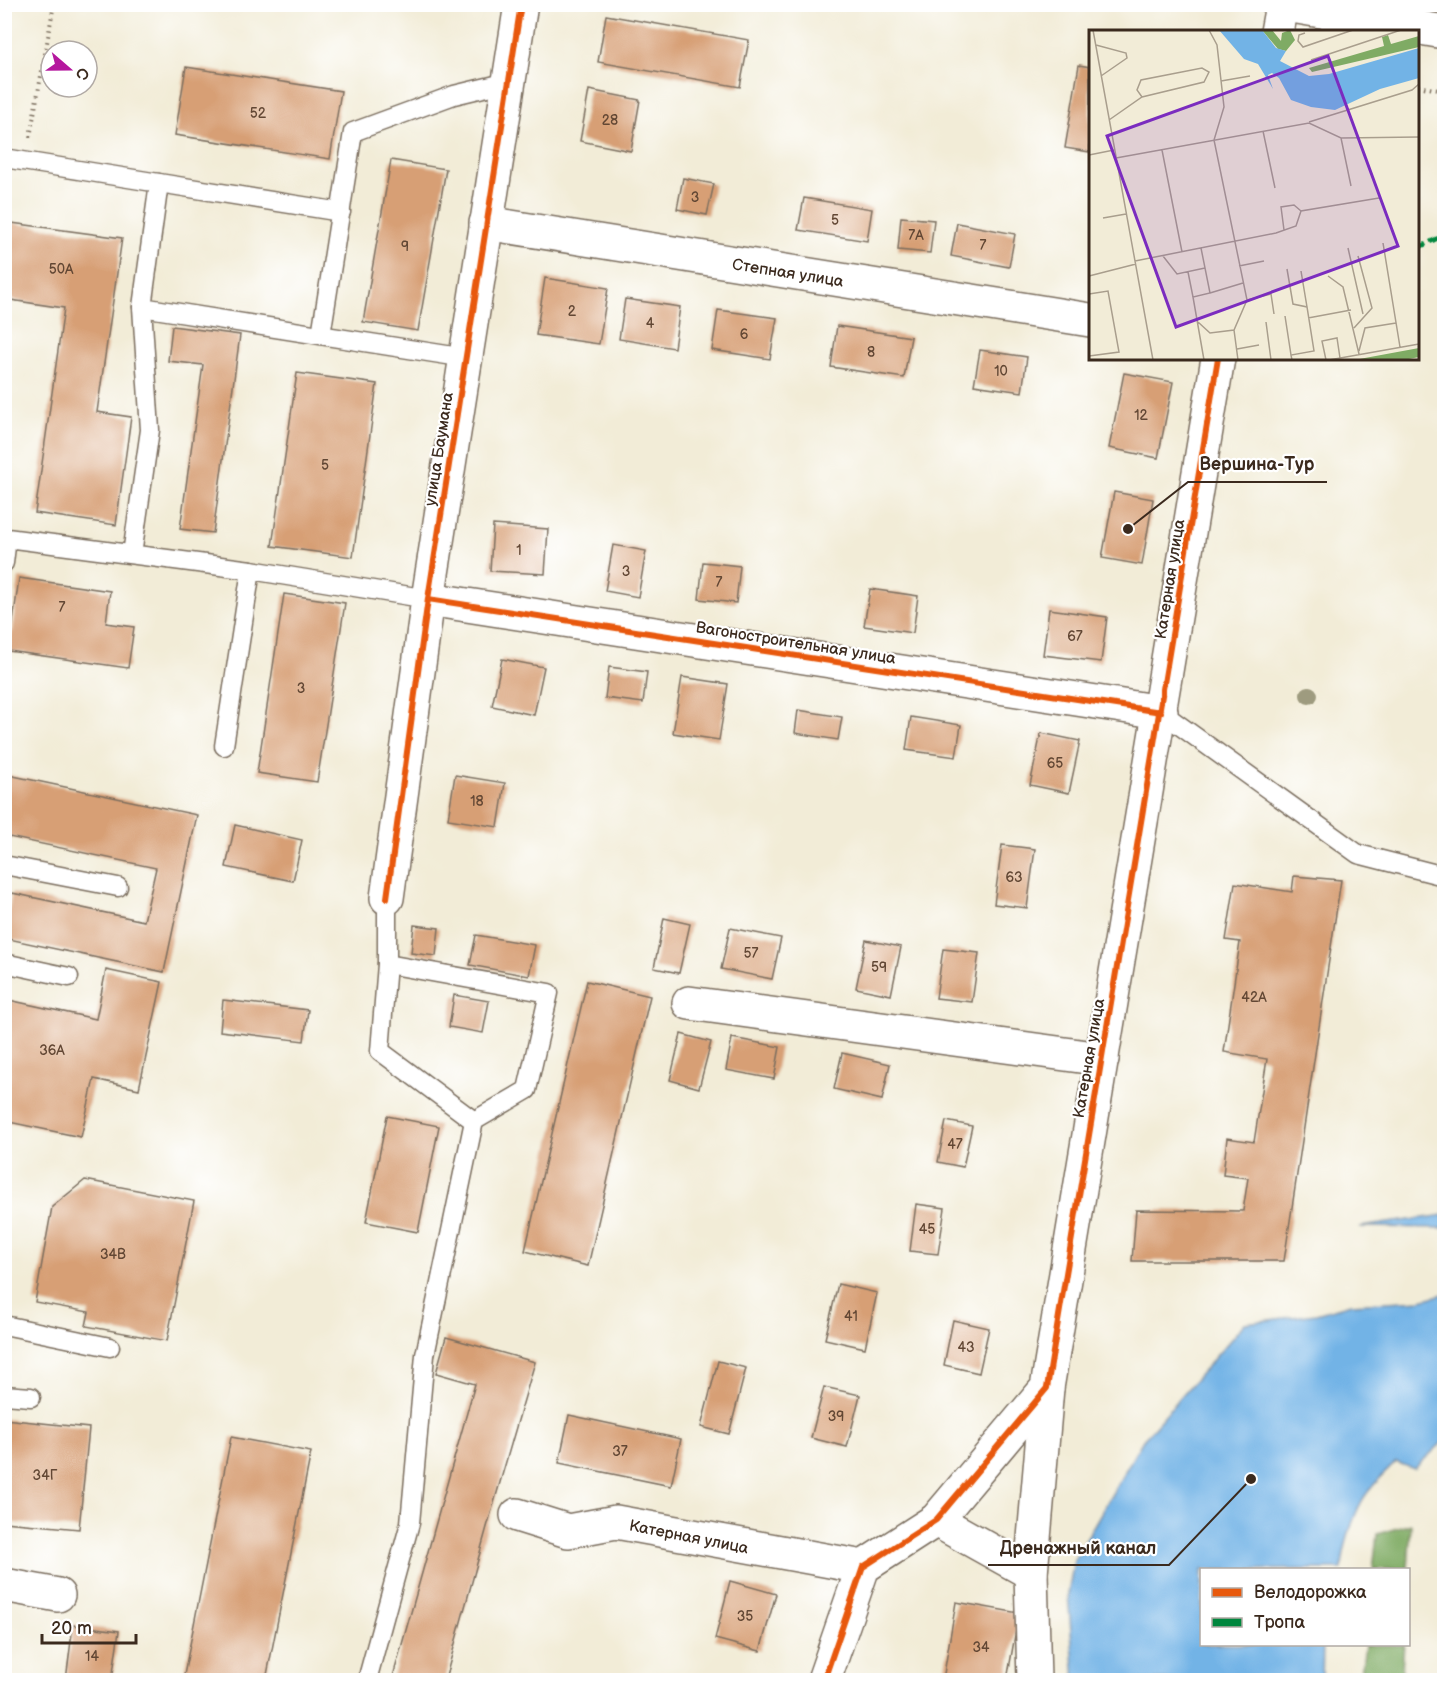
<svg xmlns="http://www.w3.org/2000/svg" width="1449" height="1685" viewBox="0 0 1449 1685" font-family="'Balsamiq Sans',sans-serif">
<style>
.forest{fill:#7fab64;stroke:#5d6a41;stroke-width:1.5}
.water{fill:#72b3e6;stroke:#566e82;stroke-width:1.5}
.building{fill:#d79f74}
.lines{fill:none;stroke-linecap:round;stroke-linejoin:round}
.lane-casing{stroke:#7b6e5f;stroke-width:21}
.street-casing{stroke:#7b6e5f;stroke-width:36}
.primary-casing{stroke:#7b6e5f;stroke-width:36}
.path{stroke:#7b6e5f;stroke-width:4;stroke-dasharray:1.5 4.5;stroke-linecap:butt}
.lane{stroke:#fff;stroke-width:18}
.street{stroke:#fff;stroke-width:33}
.primary{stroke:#fff;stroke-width:33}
.quiet{stroke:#00873e;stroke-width:4.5;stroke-dasharray:9 4.5;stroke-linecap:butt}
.cycleway-casing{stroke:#fff;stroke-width:10}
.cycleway{stroke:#e8590c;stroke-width:6}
.tree{fill:#9e9b7f}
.labels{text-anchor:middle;stroke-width:4.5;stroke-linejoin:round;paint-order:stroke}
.number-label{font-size:14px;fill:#624734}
.street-label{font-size:16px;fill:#3b2a1e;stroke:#fff}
.inset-road{fill:none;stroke:#a99e8d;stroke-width:1.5}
.view{fill:#7b2cbf;fill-opacity:0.15;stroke:#7b2cbf;stroke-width:3}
.inset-edge{fill:none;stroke:#3b2a1e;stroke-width:3}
.leader{fill:none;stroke:#3b2a1e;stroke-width:2}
.callout-dot{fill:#3b2a1e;stroke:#fff;stroke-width:2}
.callout-label{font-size:18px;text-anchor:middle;font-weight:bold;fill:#3b2a1e;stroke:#fff;stroke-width:4.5;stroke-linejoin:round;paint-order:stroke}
</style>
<rect width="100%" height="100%" fill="#fff"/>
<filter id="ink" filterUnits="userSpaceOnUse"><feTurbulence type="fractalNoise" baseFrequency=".0167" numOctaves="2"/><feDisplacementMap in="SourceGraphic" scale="12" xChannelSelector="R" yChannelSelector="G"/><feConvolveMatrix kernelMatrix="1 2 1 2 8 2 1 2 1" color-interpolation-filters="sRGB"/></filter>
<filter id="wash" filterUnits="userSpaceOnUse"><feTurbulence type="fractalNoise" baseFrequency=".008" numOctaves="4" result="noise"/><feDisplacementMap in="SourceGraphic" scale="24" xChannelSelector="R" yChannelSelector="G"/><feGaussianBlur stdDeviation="1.35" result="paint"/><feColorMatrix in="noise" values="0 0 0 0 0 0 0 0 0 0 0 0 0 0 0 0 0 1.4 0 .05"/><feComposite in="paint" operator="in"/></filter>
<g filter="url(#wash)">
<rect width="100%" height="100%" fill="#f2ecd7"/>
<g class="forest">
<polygon points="1411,1524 1408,1569 1373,1569 1377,1534"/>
<polygon points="1365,1645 1404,1645 1401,1680 1360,1680"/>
</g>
<g class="water">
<polygon points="1444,1215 1444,1228 1360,1227"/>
<path d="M1444,1294V1441L1414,1469L1396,1462C1385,1474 1370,1486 1362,1501C1353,1517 1342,1552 1342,1569L1202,1570V1644L1323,1645L1322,1680H1075L1068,1594L1074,1560L1143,1440L1245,1323L1316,1314L1351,1304L1421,1300Z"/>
</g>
<g id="blocks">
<g class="building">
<polygon points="606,15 749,40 740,87 598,62"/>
<polygon points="1079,65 1090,67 1090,152 1065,148"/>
<polygon points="186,67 341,91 330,159 175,135"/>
<polygon points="589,90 640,100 631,151 580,141"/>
<polygon points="391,160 446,169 418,331 363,322"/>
<polygon points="683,178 714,184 707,215 677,209"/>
<polygon points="804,198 872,209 867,241 798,230"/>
<polygon points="901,217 934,220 930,253 898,250"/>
<polygon points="4,222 122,238 97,412 131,417 116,525 35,513 64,308 4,299"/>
<polygon points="957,223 1015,234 1009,267 951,256"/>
<polygon points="545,278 608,288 599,344 536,335"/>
<polygon points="625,299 680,307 674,348 619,339"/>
<polygon points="718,310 777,318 770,359 712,350"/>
<polygon points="172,326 240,335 213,533 180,529 203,365 168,361"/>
<polygon points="837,326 911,337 904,378 831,367"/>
<polygon points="980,350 1027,357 1022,392 974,385"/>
<polygon points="297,373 377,384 353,557 272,546"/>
<polygon points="1124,373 1173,382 1158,458 1109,448"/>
<polygon points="1114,492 1153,499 1142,565 1102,558"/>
<polygon points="493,525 548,529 545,574 490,571"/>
<polygon points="613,545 646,551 638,597 605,591"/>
<polygon points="703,562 740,566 736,603 699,599"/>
<polygon points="19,578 110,591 106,623 134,627 128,668 9,651"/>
<polygon points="870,589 918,596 913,633 864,626"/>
<polygon points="284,594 345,603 317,782 257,773"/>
<polygon points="1049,609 1107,617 1101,662 1043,655"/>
<polygon points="502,659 544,667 534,715 492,706"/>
<polygon points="609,667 647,672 643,703 605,698"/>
<polygon points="682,677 728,684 719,740 673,733"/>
<polygon points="798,710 842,717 838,740 795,733"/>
<polygon points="911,717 961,725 956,757 906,750"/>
<polygon points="1041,733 1080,741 1069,793 1030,785"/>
<polygon points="4,774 197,815 164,972 4,938 4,929 12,893 144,921 156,868 4,836"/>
<polygon points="455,775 505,783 498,827 448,819"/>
<polygon points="235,825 302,840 293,881 226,867"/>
<polygon points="1002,845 1035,849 1027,908 994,904"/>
<polygon points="1294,876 1341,880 1284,1261 1132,1261 1136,1210 1243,1211 1248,1178 1223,1175 1227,1138 1254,1142 1267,1059 1224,1052 1240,942 1226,940 1235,883 1292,892"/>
<polygon points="664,918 690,924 679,973 654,968"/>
<polygon points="414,925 439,928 436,956 411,953"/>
<polygon points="730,928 781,938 772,979 721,969"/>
<polygon points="476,935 535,945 529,976 470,965"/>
<polygon points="866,940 901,947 891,995 856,988"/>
<polygon points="943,949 979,953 972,1002 936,998"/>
<polygon points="106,970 162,982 139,1089 94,1079 81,1137 4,1121 4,999 96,1019"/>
<polygon points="587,981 650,996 588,1266 525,1251"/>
<polygon points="454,995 489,1001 483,1033 449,1027"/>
<polygon points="223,1000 308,1010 304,1041 220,1031"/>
<polygon points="681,1034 711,1042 699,1088 670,1080"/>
<polygon points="732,1038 780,1047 774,1079 726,1070"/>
<polygon points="842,1053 890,1064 882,1100 834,1089"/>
<polygon points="387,1116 439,1126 418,1232 366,1222"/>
<polygon points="946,1121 972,1126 963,1167 938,1162"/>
<polygon points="85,1180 194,1201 167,1341 86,1326 89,1312 35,1302 52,1207"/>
<polygon points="916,1204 945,1208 938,1254 910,1251"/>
<polygon points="838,1284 877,1293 865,1348 825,1339"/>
<polygon points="953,1320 989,1328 979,1373 944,1365"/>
<polygon points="446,1337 535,1362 487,1527 445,1680 392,1680 475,1384 436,1373"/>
<polygon points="718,1361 746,1368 729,1434 701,1427"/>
<polygon points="824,1387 860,1395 847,1447 811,1438"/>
<polygon points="569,1415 681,1439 671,1486 559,1463"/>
<polygon points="4,1419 89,1428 79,1529 4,1522"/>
<polygon points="231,1437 311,1452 266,1680 183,1680"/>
<polygon points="730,1581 776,1594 760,1651 715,1639"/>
<polygon points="956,1602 1019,1613 1007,1680 943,1680"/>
<polygon points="73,1625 119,1631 112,1680 66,1680"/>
</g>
</g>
</g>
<g filter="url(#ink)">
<use href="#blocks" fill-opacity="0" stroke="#7b6e5f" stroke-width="1.5"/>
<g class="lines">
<defs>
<g id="lane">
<polyline points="4,158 159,183 142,307 466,358"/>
<polyline points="159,183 341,212"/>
<polyline points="321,335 353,132 454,95 508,82"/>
<polyline points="132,554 150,430 142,307"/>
<polyline points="4,563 7,538 251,570 428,599"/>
<polyline points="1161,712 1358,854 1444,876"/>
<polyline points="224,746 251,570"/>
<polyline points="4,865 118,887"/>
<polyline points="4,963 69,977"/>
<polyline points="387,964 549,993 527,1090 474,1121"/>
<polyline points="4,1325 110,1347"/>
<polyline points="4,1395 31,1397"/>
<polyline points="369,1673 410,1523 425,1355 474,1121 380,1051 387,964 387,898"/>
</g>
<g id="street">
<polyline points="1277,32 1282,5"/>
<polyline points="486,223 1090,320"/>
<polyline points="428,599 1161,712"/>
<polyline points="387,898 428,599 521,4"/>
<polyline points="689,1003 1102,1059"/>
<polyline points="517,1515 568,1531 616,1522 863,1567"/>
<polyline points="936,1520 1031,1573"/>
<polyline points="4,1585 58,1595"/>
<polyline points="824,1680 863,1567 936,1520 1047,1388 1218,358"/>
<polyline points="1034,1680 1031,1573 1047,1388"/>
</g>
<polyline id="primary" points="1280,4 1444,32"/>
</defs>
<use href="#lane" class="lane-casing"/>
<use href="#street" class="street-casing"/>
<use href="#primary" class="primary-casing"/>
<g class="path">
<polyline points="4,11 6,4"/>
<polyline points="1418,86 1444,91"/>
<polyline points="30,137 54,4"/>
</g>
<use href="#lane" class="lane"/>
<use href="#street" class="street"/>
<use href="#primary" class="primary"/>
<polyline class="quiet" points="1418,248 1444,235"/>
<defs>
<g id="cycleway">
<polyline points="428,599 1161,712"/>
<polyline points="387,898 428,599 521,4"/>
<polyline points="824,1680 863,1567 936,1520 1047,1388 1218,358"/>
</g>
</defs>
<use href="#cycleway" class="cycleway-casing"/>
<use href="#cycleway" class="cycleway"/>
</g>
<circle class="tree" cx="1309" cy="695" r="9"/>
</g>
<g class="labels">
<g class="number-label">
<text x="258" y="118">52</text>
<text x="610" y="125">28</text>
<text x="695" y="202">3</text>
<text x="835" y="225">5</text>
<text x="916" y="240">7А</text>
<text x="983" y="250">7</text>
<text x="405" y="251">9</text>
<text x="61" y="274">50А</text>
<text x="572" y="316">2</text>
<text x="650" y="328">4</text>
<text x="744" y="339">6</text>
<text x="871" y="357">8</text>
<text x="1001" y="376">10</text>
<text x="1141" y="420">12</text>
<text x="325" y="470">5</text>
<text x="519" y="555">1</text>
<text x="626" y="576">3</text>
<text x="719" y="587">7</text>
<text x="62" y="612">7</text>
<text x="1075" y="641">67</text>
<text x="301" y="693">3</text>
<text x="1055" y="768">65</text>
<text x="477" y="806">18</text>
<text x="1014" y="882">63</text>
<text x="751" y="958">57</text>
<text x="879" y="972">59</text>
<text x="1254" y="1002">42А</text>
<text x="52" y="1055">36А</text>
<text x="955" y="1149">47</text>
<text x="927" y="1234">45</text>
<text x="113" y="1259">34В</text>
<text x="851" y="1321">41</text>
<text x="966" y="1352">43</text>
<text x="836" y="1421">39</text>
<text x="620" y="1456">37</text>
<text x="45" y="1480">34Г</text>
<text x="745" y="1621">35</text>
<text x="981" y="1652">34</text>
<text x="92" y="1661">14</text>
</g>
<g class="street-label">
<text transform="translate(788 272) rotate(9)" y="6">Степная улица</text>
<text transform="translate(438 449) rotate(-81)" y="6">улица Баумана</text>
<text transform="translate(1169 579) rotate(-81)" y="6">Катерная улица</text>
<text transform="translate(796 642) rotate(9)" y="6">Вагоностроительная улица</text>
<text transform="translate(1088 1058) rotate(-80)" y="6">Катерная улица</text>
<text transform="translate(689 1536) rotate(11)" y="6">Катерная улица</text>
</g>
</g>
<g transform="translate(1089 30)">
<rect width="330" height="330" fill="#f2ecd7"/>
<path d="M173,0H183L192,11L193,3L201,0L206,10L197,21L189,19ZM299,5L302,14L330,6V17L223,42L220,38L295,16L293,7ZM330,318V327L315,330H265Z" fill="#7fab64"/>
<path d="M130,0H173L187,18L197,21L191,31L220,46L240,44L330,18V48L291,59L246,80L222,77L202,70L190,48L183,43L179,45L184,59L169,34L155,29Z" fill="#72b3e6"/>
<path class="inset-road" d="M4,0L64,330M120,0L128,15L135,77L125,110L158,270L182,264L185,284M216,3L210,5L209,11L214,17L264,0M7,15L37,23L38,28L12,46M222,30L312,0M132,51L161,46M20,90L53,67L115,52L120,42L113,38L52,50L48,60L53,67M220,92L323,60L330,54M174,101L186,158M252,108L262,156M73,120L93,222M0,125L25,120M27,128L220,93L252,108L330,107M14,188L37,184M195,200L192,177L205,175L212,181M294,213L311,317M112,218L121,263L104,267L115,330M259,218L274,284M74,226L88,244L116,238M46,231L187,203L207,196L212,181L290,168M150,236L175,231M198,239L204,274L218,277L225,321L202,325L203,330M212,241L218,277M99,242L104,267M0,246L47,234M239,246L254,257L270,324M121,263L154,253M0,264L19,261L30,322L0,326M196,286L202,325M219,288L262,280M109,292L121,303L145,300L158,270M177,292L182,330M265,298L283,278L269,226M145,300L149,330M148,319L170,315M270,321L276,298L307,293M237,330L233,311L248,308L251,328M240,330L330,314"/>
<path class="view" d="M239,26L309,216L87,297L18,106Z"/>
<rect width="330" height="330" class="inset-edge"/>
</g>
<path class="leader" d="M1128 529L1188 482H1327M1251 1479L1169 1565H988"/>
<g class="callout-dot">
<circle cx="1128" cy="529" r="6"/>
<circle cx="1251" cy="1479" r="6"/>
</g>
<g class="callout-label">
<text x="1257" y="470">Вершина-Тур</text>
<text x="1078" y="1554">Дренажный канал</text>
</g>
<rect width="1449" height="1685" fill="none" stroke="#fff" stroke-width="24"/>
<rect x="1200" y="1568" width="210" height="78" fill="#ffffff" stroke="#b1aaa5" stroke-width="1.5"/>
<rect x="1212" y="1588" width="30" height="9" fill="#e8590c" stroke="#b1aaa5" stroke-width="1.5"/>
<text x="1254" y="1598" font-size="18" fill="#3b2a1e">Велодорожка</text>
<rect x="1212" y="1618" width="30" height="9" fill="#00873e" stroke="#b1aaa5" stroke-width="1.5"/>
<text x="1254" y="1628" font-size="18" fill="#3b2a1e">Тропа</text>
<g transform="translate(69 69) rotate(110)"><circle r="28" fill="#ffffff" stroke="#b1aaa5" stroke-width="1.5"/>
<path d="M0-4.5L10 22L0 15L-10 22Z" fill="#b5179e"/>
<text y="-9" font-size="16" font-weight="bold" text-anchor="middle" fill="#3b2a1e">С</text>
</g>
<path d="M42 1634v9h94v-9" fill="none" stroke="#3b2a1e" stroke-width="3"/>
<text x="51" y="1634" font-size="18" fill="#3b2a1e" stroke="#ffffff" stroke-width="4.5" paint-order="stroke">20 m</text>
</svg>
